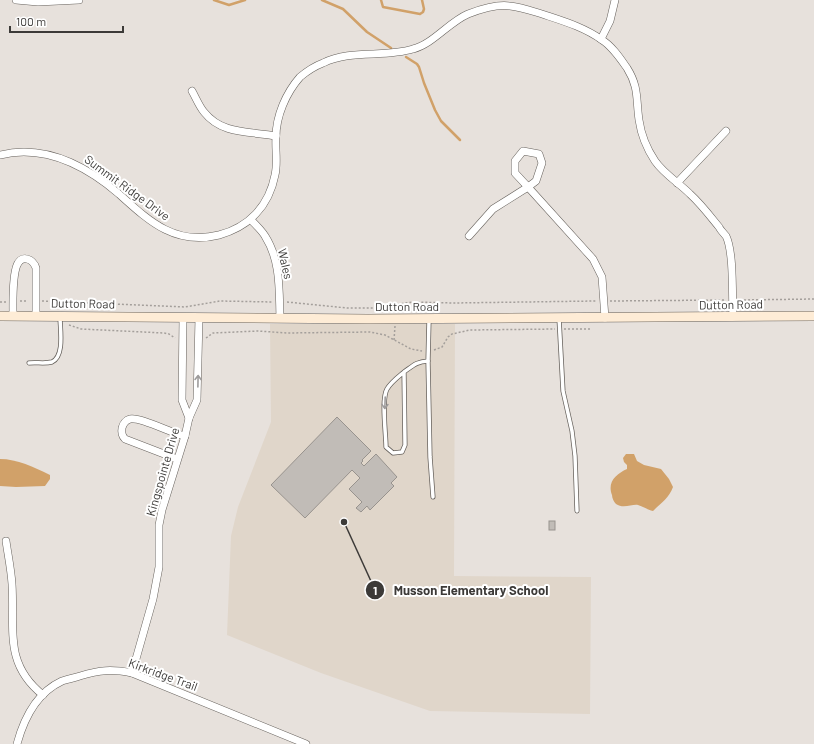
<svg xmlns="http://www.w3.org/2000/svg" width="814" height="744" viewBox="0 0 814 744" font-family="Barlow,sans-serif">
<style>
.built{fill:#e0d6ca}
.water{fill:#d1a169}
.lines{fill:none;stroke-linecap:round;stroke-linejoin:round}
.stream{stroke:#d1a169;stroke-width:2.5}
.building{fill:#c1bcb7;stroke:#98938e}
.lane-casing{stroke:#66615c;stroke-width:5}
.street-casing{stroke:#66615c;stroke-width:8}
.secondary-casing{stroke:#66615c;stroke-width:10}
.path{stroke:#a49f9b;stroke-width:1.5;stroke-dasharray:2 2;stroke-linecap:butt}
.lane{stroke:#fff;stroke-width:3.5}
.street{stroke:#fff;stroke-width:7}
.secondary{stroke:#feecd6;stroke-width:9}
.oneway{stroke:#9e9c9c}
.labels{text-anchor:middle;stroke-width:4;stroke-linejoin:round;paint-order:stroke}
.street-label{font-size:12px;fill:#3c3a38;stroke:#fff}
.leader{fill:none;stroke:#3c3a38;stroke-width:1.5}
.callout-dot{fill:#3c3a38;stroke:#fff;stroke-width:1.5}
.mark-label{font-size:12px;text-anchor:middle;font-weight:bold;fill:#fff}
.callout-label{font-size:13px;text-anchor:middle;font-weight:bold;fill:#3c3a38;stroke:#fff;stroke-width:4;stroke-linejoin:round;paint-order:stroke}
</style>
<rect width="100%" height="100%" fill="#e7e1dc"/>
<polygon class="built" points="270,324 455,324 454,576 591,577 590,714 430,711 321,673 227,635 231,536 238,507 271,422"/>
<g class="water">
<path d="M626,454H634L637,461L644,465L661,469L669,479L673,487C669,498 661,503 653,511C648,510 644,507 638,505C632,504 623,509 616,504C614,502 612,498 612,495C607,482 616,474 627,469V465L624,462L623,458Z"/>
<path d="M0,459C17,459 34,467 50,475V479L45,486L16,487L0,486Z"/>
</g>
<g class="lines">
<g class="stream">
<polyline points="214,0 229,5 245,0"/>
<polyline points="322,0 343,9 367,32 391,48"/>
<polyline points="381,0 383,7 420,14 423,12 424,9 422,0"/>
<polyline points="406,57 417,64 419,67 424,83 435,110 441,121 460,140"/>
</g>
</g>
<g class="building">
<polygon points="337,417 371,451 362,460 363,461 361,463 364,466 376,454 397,477 391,483 394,486 370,510 367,506 361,512 356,508 362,502 349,489 360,478 352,470 305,518 271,485"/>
<rect x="549" y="521" width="6" height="9"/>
</g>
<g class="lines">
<defs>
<g id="lane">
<polyline points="559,318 563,391 572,431 575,456 577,511"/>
<polyline points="428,361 430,457 433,497"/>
<path d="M29,363C36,362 45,364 52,362C65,356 60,329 60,317"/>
<path d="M404,372L405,445L402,452L393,453L386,447C386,434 381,399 387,389C391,382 398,377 404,372C414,365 416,362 428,361L429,320"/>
</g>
<g id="street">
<polyline points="16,0 38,2 79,0"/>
<polyline points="601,39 610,21 615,0"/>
<path d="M192,91C196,98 199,106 204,112C222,135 250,131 276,136"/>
<polygon points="523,151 539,154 542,163 536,181 528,187 515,173 515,161"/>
<path d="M0,155C45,144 85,165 119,194C149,221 175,246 219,235C249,227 269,206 275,175C278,162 275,150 276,137C276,116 286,93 300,77C306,72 315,66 323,63C351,49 384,58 413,49C433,44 449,22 468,14C481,9 497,4 510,6C521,7 532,11 542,14C563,21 584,27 602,40C612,46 620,58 627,68C639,87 636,99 639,120C641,134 647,149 655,161C664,174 679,183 690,194C701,204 710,216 719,227C719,228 725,235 726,236C734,252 732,297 733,317"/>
<polyline points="677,183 726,131"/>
<path d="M251,220C256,225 262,231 265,236C281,261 279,291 280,318"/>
<polyline points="469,236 493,209 528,187 593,259 602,277 605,318"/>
<path d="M13,316C13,302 12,277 17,265C22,254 33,259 36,268V316"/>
<polyline points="183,318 182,400 189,418"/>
<path d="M177,459L125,439C122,436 121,433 122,428C123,424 126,420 130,419C141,417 171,433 185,436"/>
<path d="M6,541C8,555 11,569 12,584C15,628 3,663 43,695"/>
<polyline points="132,673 153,599 159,567 159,525 162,510 185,436 189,418 197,400 199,318"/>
<path d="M17,744C24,718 36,693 62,681C68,679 74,678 80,676C100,670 111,669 132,673L306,744"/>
</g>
<polyline id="secondary" points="0,316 368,319 814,316"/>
</defs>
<use href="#lane" class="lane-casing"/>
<use href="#street" class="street-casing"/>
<use href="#secondary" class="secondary-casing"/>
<g class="path">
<polyline points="740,300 814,299"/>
<polyline points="20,301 28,301"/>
<polyline points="42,301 185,307 220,301 272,302"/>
<polyline points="610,301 726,300"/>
<polyline points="0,302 6,302"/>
<polyline points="287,302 347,308 393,308 399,304 413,302 453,303 596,301"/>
<polyline points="69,325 81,329 164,333 169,334 175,338"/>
<polyline points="564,329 591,329"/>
<polyline points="206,338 213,333 258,331 287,333 370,332 385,335 411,349 422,351"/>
<polyline points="394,340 395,326"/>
<polyline points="434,350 442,347 448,337 452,334 470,330 555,329"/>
</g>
<use href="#lane" class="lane"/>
<use href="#street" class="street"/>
<use href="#secondary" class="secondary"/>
</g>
<defs><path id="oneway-shaft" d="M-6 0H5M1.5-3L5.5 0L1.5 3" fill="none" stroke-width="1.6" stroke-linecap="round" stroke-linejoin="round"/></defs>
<g class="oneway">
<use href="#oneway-shaft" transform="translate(198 381) rotate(-89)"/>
<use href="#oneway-shaft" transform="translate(385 403) rotate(92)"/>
</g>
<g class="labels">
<g class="street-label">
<text transform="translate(127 188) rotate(36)" y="4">Summit Ridge Drive</text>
<text transform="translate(285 264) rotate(77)" y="4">Wales</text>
<text transform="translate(83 304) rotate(1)" y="4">Dutton Road</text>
<text transform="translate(731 305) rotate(-1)" y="4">Dutton Road</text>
<text x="407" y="311">Dutton Road</text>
<text transform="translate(163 472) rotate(-74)" y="4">Kingspointe Drive</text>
<text transform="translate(163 675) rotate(20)" y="4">Kirkridge Trail</text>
</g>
</g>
<path class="leader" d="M344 522L375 590"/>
<g class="callout-dot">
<circle cx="344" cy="522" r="4"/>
<circle cx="375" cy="590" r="10"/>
</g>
<g class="mark-label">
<text x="375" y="595">1</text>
</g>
<g class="callout-label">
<text x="471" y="595">Musson Elementary School</text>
</g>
<path d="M10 26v6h113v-6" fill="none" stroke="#3c3a38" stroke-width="2"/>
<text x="16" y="26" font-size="12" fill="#3c3a38" stroke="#ffffff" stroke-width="3" paint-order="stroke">100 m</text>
</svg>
